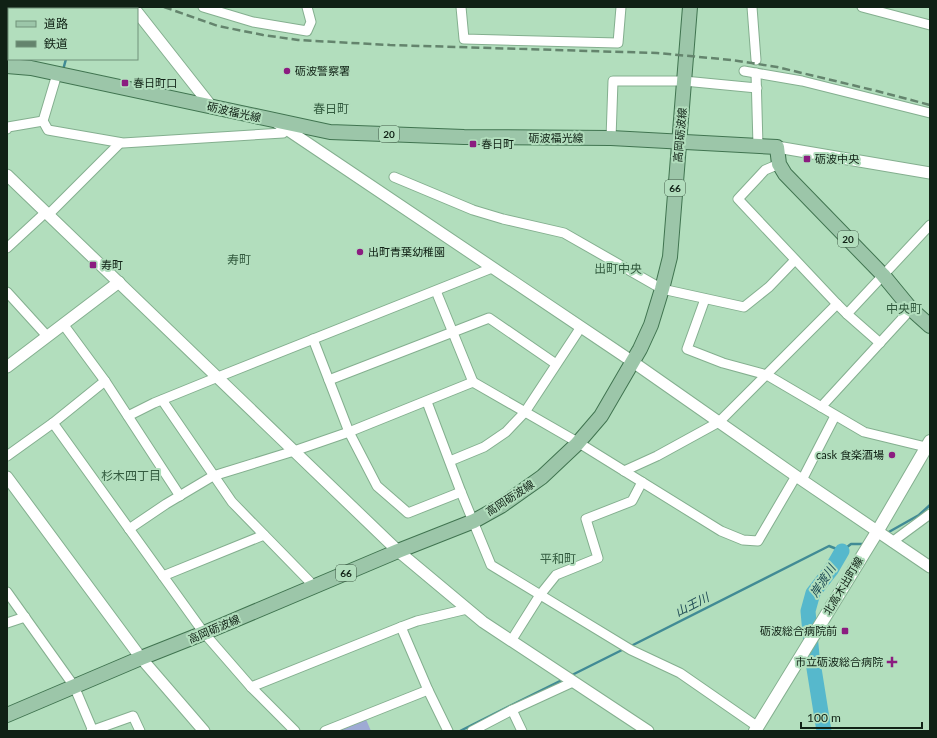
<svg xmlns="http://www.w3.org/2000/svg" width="937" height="738" viewBox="0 0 937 738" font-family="Lato,'Noto Sans JP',sans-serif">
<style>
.green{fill:#9eaad4}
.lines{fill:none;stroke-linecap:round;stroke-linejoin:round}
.stream{stroke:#418b95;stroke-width:2.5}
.river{stroke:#56b8cc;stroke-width:15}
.minor-casing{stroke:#84af8f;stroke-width:11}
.tertiary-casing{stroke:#84af8f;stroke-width:13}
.secondary-casing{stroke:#84af8f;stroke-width:14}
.primary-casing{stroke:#407450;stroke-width:16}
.minor{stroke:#fff;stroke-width:9}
.tertiary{stroke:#fff;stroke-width:11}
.secondary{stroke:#fff;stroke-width:12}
.primary{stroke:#9cc6a9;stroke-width:14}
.rail{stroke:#64846d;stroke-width:2.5;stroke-dasharray:8 4;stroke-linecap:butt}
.poi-dot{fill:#8b1c80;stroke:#b2debd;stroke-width:1.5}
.labels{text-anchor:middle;stroke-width:4;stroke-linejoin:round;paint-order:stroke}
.shield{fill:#b2debd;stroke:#415a47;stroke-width:1}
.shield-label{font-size:10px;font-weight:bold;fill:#102115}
.poi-label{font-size:11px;fill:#102115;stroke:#b2debd;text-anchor:start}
.street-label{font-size:11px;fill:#102115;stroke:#b2debd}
.neighbourhood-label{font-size:12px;fill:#335b3f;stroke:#b2debd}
.water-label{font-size:12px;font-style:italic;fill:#214d56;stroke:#b2debd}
</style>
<rect width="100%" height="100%" fill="#b2debd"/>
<polygon class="green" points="365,717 371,731 330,731"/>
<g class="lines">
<g class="stream">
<polyline points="71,9 72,7"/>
<polyline points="63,70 66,59"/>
<polyline points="887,533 919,515 930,505"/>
<polyline points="629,647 829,546 842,551 851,544 865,544"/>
<polyline points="570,676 624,649"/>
<polyline points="460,731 564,679"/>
</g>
<polyline class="river" points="824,731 812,656 808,611 813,593 831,570 842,551"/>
<defs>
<g id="minor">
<polyline points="203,7 253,22 307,31 311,22 307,7"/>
<polyline points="461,7 464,39 618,43 621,7"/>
<polyline points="752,7 756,60"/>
<polyline points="862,7 930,25"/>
<polyline points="744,71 802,81 930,113"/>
<polyline points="756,73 758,146"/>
<polyline points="57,74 43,121 48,130 123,143 283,133 287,129"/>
<polyline points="7,129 8,127 43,121"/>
<polyline points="611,138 613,81 684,81 757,88"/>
<polyline points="779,164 765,170 738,199 837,304"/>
<polyline points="394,177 473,210 503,219 564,233 662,289 744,307 769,287 795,260"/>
<polyline points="48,215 120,143"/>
<polyline points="7,248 46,212"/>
<polyline points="436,291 473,382"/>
<polyline points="7,292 47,336"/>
<polyline points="705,299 687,349 723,363 767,375 864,432 930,448"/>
<polyline points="847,314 880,343"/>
<polyline points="63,324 105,381 180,496"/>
<polyline points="313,339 349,432 377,486 408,513 461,492"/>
<polyline points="329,380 489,318 556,364"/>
<polyline points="162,400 232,502 314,586"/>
<polyline points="427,402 461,492 491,565 631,650 680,673 758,727"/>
<polyline points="821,407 911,309"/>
<polyline points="128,416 154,403 218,377 492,268"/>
<polyline points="53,423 204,633 251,687 295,731"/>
<polyline points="7,456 53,423 105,381"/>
<polyline points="450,461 484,447 506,432 525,412 581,327"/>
<polyline points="624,471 657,456 719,422 837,304 847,314 930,225"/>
<polyline points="802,480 835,416"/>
<polyline points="129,529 166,504 213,476 294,451 349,432 473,382 579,443 721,531 743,540 758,541 796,476"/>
<polyline points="892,542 930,514"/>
<polyline points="163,576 264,535"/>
<polyline points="7,592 74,686 93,731"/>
<polyline points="7,623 25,617"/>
<polyline points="401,627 428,690 448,731"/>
<polyline points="511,641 540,595 556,575 598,558 586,519 632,501 642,482"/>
<polyline points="251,687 401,627 417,621 467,609"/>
<polyline points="512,710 522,731"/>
<polyline points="91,731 133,716 140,731"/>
<polyline points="325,731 428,690"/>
<polyline points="472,731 512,710 573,682"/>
</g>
<g id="tertiary">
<polyline points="137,12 211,106"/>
<polyline points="7,42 9,50"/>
<polyline points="276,122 633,362 796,476 930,567"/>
<polyline points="777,147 930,173"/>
<polyline points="7,175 398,551 483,622 648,731"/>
<polyline points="7,367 119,282"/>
<polyline points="7,477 141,658 204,731"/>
</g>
<polyline id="secondary" points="755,731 877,532 930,441"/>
<g id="primary">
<polyline points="7,66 31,68 330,132 464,137 611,138 777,147 779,164 785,174 883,275 911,309 930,326"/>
<polyline points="7,715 141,658 204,633 398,551 474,521 501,506 542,477 577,444 601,416 640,349 651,325 662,289 670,257 690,7"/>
</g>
</defs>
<use href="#minor" class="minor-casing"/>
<use href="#tertiary" class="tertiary-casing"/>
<use href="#secondary" class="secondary-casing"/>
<use href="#primary" class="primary-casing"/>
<use href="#minor" class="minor"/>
<use href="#tertiary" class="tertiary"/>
<use href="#secondary" class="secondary"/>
<use href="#primary" class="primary"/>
<polyline class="rail" points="164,7 218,26 263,35 298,40 390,45 657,53 732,60 777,67 877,91 930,105"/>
</g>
<g class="poi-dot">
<circle cx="287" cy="71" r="4"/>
<rect x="121" y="79" width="8" height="8" rx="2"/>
<rect x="469" y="140" width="8" height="8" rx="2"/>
<rect x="803" y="155" width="8" height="8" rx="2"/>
<circle cx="360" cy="252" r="4"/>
<rect x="89" y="261" width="8" height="8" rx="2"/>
<circle cx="892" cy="455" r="4"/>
<rect x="841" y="627" width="8" height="8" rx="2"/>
<path d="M890 656h4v4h4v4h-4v4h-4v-4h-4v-4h4z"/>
</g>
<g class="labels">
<g class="shield">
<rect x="379" y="126" width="20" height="16" rx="3"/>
<rect x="665" y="180" width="20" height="16" rx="3"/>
<rect x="838" y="231" width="20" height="16" rx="3"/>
<rect x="336" y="565" width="20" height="16" rx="3"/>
</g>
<g class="shield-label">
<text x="389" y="138">20</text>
<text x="675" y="192">66</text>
<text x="848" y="243">20</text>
<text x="346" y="577">66</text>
</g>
<g class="poi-label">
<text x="295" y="75">砺波警察署</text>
<text x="133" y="87">春日町口</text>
<text x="481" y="148">春日町</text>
<text x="815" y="163">砺波中央</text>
<text x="368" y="256">出町青葉幼稚園</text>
<text x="101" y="269">寿町</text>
<text x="884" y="459" text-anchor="end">cask 食楽酒場</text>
<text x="837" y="635" text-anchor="end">砺波総合病院前</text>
<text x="883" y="666" text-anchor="end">市立砺波総合病院</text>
</g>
<g class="street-label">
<text transform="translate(234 112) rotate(13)" y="4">砺波福光線</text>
<text transform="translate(680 135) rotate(-85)" y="4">高岡砺波線</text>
<text x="556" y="142">砺波福光線</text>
<text transform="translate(510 498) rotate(-33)" y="4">高岡砺波線</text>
<text transform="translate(843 586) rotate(-59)" y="4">北高木出町線</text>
<text transform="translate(214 629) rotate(-23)" y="4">高岡砺波線</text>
</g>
<g class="neighbourhood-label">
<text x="331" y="113">春日町</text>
<text x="239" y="264">寿町</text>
<text x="618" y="273">出町中央</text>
<text x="904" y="313">中央町</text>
<text x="131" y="480">杉木四丁目</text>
<text x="558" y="563">平和町</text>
</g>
<g class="water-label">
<text transform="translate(823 581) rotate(-57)" y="4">岸渡川</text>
<text transform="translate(692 605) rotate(-27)" y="4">山王川</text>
</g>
</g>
<rect width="937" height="738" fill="none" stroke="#102115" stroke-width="16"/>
<rect x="8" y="8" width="130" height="52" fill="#b2debd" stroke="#71927a"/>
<rect x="16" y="21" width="20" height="6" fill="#9cc6a9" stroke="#71927a"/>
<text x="44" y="28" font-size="12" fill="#102115">道路</text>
<rect x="16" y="41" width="20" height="6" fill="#64846d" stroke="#71927a"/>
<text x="44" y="48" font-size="12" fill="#102115">鉄道</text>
<path d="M801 722v6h121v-6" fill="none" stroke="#102115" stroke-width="2"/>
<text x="807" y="722" font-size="12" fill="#102115" stroke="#b2debd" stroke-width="3" paint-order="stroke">100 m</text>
</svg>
